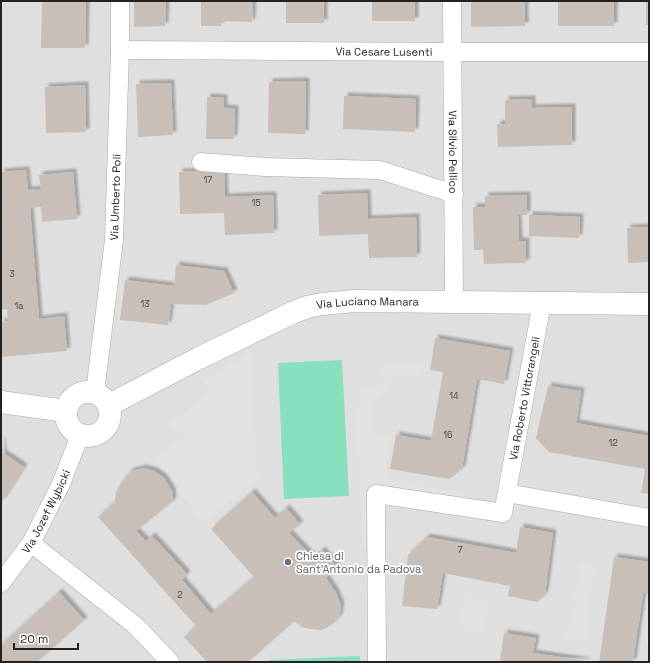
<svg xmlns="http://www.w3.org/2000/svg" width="650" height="663" viewBox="0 0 650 663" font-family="'Space Grotesk',sans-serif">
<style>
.residential{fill:#e0dfdf}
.pitch{fill:#88e0be}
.parking{fill:#e2e2e2}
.building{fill:#c7bfb8;filter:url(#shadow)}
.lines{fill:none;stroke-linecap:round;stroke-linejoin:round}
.minor-casing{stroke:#a9a9a9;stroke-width:19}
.tertiary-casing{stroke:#a9a9a9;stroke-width:23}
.minor{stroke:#fff;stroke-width:18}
.tertiary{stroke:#fff;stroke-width:22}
.worship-dot{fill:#6b7280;stroke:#fff;stroke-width:1.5}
.labels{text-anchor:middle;stroke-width:3.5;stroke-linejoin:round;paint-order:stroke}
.number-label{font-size:9px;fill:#4b4948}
.street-label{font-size:11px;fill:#222;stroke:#fff}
.worship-label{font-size:11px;fill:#5b616d;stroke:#fff;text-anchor:start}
</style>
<defs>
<filter id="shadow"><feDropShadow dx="3.5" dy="-3.5" stdDeviation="1" flood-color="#0004"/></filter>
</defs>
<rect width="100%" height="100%" fill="#f2efe9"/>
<rect class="residential" x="1" y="1" width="648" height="661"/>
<g class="pitch">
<polygon points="342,360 349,496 284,499 278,363"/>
<polygon points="360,656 360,662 269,662 269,660"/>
</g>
<g class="parking">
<polygon points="250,352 258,478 203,523 153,459 182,438 171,423 211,392 204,381"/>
<polygon points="382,364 422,365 421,378 392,374 390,391 373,400 374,434 392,438 385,479 466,494 463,507 376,494 375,479 377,549 362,548 356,385 380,385"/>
<polygon points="580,564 595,566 585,641 565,640"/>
<polygon points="464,598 489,601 485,634 460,631"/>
</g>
<g class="building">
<polygon points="42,1 86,2 85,48 41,48"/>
<polygon points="134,1 166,1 165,26 134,27"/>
<polygon points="201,1 253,1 252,22 221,21 221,26 201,26"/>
<rect x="286" y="1" width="38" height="22"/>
<rect x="372" y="1" width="43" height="20"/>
<polygon points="471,1 525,1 525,26 471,27"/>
<rect x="558" y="1" width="56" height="25"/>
<rect x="646" y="1" width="3" height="24"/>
<polygon points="306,81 305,134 268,133 269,82"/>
<polygon points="171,83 173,135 138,137 136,84"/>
<polygon points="85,85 86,132 46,133 45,87"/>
<polygon points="344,96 416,99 415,132 343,129"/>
<polygon points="207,97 224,98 224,108 235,109 234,139 206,139"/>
<polygon points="532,99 532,108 572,107 572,145 498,147 497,124 505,124 505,100"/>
<polygon points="26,170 28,190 41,189 39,175 73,172 77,219 42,222 41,207 30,208 39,319 64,316 67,351 1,357 1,322 8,321 7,309 1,310 1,172"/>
<polygon points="224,171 225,197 273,195 274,233 225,235 224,213 180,214 179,172"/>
<polygon points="367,193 368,219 416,217 417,257 369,258 368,234 319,236 318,195"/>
<polygon points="527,195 527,215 518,215 519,241 526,241 526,263 484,264 483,250 474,250 473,207 485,207 485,196"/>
<polygon points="529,215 580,217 579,238 529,236"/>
<polygon points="649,227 649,262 628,263 627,228"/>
<polygon points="176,265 224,271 234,293 206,305 171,304 168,325 120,320 125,280 174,286"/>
<polygon points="435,338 510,351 504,384 477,379 462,469 449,479 390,469 396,435 431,441 443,372 430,370"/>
<polygon points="548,386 581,391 576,423 649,436 649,494 641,493 645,469 549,452 536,438"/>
<polygon points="1,441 2,441 3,453 24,467 1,503"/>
<polygon points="143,468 154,471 164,478 172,491 173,501 136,531 146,541 152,536 187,574 182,580 211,614 254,577 211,529 252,492 275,518 286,508 300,524 289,533 313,558 322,550 337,567 326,578 336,593 341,606 339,617 333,624 322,630 310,629 302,627 294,621 248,662 207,662 184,637 196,626 98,517 115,502 116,492 122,481 131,471"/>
<polygon points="520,527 553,533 545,594 537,602 508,596 510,586 443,573 437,609 402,606 408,555 427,537 516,553"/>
<polygon points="614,557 649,562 649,594 643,594 633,662 599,662"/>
<polygon points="59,592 84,620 37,662 1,662 1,645"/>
<polygon points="504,633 536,638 533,653 587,661 587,662 500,662"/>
</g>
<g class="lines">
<defs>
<g id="minor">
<path id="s1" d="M452,1L454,303"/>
<path id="s2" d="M120,50L453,52H649"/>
<polyline points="201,162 265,167 380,170 454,194"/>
<path id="s3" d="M95,392L114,240L120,50V1"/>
<polyline points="507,493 649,518"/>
<polyline points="31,543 136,626 170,662"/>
<path id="s4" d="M1,583L31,543L61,484L80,435"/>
<path id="s5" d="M377,662L376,494L503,513L542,303"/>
</g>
<g id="tertiary">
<circle cx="88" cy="414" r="22"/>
<polyline points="1,402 66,411"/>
<path id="s6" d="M109,405L199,358L292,313L307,307L322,304L354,301L649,304"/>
</g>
</defs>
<use href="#minor" class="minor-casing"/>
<use href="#tertiary" class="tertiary-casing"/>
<use href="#minor" class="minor"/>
<use href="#tertiary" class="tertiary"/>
</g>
<circle class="worship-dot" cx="288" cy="562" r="4"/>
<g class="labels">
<g class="number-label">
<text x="208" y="183">17</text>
<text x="256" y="206">15</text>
<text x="12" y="277">3</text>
<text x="145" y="307">13</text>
<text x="19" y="309">1a</text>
<text x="454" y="399">14</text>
<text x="448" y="438">16</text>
<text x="613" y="446">12</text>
<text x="460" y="553">7</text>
<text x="180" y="598">2</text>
</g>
<g class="street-label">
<text dy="4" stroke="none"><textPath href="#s2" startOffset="264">Via Cesare Lusenti</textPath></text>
<text dy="4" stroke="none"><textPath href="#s1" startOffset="151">Via Silvio Pellico</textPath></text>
<text dy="4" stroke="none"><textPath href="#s3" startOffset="196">Via Umberto Poli</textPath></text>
<text dy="4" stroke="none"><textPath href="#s6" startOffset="282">Via Luciano Manara</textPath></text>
<text dy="4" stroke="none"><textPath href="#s5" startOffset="413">Via Roberto Vittorangeli</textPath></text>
<text dy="4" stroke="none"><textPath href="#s4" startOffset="85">Via Jozef Wybicki</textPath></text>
</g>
<g class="worship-label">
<text x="296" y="560">Chiesa di<tspan x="296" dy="13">Sant'Antonio da Padova</tspan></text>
</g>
</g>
<rect width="650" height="663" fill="none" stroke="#222222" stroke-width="4"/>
<path d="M14 643v6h64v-6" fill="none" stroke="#222222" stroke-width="2"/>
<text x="20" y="643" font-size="12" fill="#222222" stroke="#ffffff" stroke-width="3" paint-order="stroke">20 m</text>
</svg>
